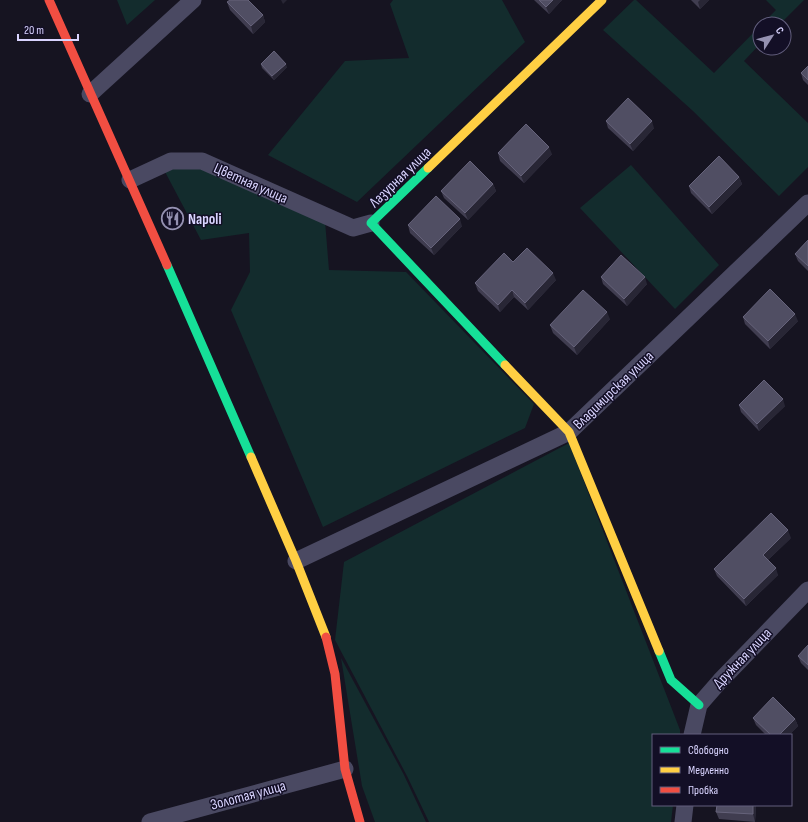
<svg xmlns="http://www.w3.org/2000/svg" width="808" height="822" viewBox="0 0 808 822" font-family="'Sofia Sans Condensed',sans-serif">
<style>
.green{fill:#132c2d}
.lines{fill:none;stroke-linecap:round;stroke-linejoin:round}
.street{stroke:#4a4962;stroke-width:17}
.fast{stroke:#16e098;stroke-width:9}
.slow{stroke:#ffcf43;stroke-width:9}
.jam{stroke:#f24e42;stroke-width:9}
.wall{fill:#403d50}
.shaded-wall{fill:#282635}
.building{fill:#504e63;stroke:#66637b}
.labels{text-anchor:middle;stroke-width:3;stroke-linejoin:round;paint-order:stroke}
.street-label{font-size:15px;fill:#d9d4ff;stroke:#130f26}
.poi-label{font-size:15px;font-weight:bold;fill:#d9d4ff;stroke:#130f26;text-anchor:start}
</style>
<rect width="100%" height="100%" fill="#161421"/>
<g class="green">
<polygon points="117,0 155,0 127,25"/>
<polygon points="393,0 502,0 525,42 357,202 268,155 345,61 409,58 390,4"/>
<polygon points="634,0 636,0 714,73 760,26 760,44 744,61 808,123 808,167 779,196 693,111 603,30"/>
<polygon points="766,0 804,0 780,24 762,24 776,10"/>
<polygon points="205,163 325,221 329,270 406,272 534,404 525,428 323,527 231,310 250,272 249,233 201,240 163,168"/>
<polygon points="631,165 719,265 675,309 580,208"/>
<polygon points="569,443 680,730 680,735 653,735 653,805 673,805 671,822 429,822 407,776 335,640 344,562"/>
<polygon points="341,658 404,775 426,822 375,822 362,786"/>
</g>
<g class="lines">
<g class="street">
<polyline points="90,94 193,0"/>
<polyline points="130,180 171,161 202,161 353,228 371,223"/>
<polyline points="296,561 569,432 808,203"/>
<polyline points="692,735 699,705 720,681 808,590"/>
<polyline points="150,822 345,769"/>
<polyline points="683,822 685,805"/>
</g>
<g class="fast">
<polyline points="428,168 371,223 505,365"/>
<polyline points="167,265 251,457"/>
<polyline points="659,651 671,680 699,705"/>
</g>
<g class="slow">
<polyline points="428,168 602,0"/>
<polyline points="505,365 569,432 659,651"/>
<polyline points="251,457 296,561 326,637"/>
</g>
<g class="jam">
<polyline points="49,0 167,265"/>
<polyline points="326,637 335,674 345,769 360,822"/>
</g>
</g>
<g class="wall">
<polygon points="534,0 562,0 549,14"/>
<polygon points="691,0 709,0 700,9"/>
<polygon points="227,2 263,15 265,22 253,34 230,10"/>
<polygon points="261,64 287,67 274,80 262,68"/>
<polygon points="808,66 808,85 803,80 801,73"/>
<polygon points="606,121 654,128 633,151 608,128"/>
<polygon points="498,153 552,154 524,183 500,161"/>
<polygon points="739,177 742,184 712,214 691,193 689,186"/>
<polygon points="493,184 496,191 468,220 444,198 441,191"/>
<polygon points="408,225 462,226 434,255 410,233"/>
<polygon points="808,240 808,271 798,261 795,254"/>
<polygon points="513,262 556,280 528,310 514,297 500,312 478,291 475,283"/>
<polygon points="601,277 647,284 627,306 603,284"/>
<polygon points="743,317 798,321 770,349 745,324"/>
<polygon points="610,319 577,355 553,333 550,325"/>
<polygon points="739,405 785,406 759,431 741,412"/>
<polygon points="791,538 768,560 778,575 746,606 717,576 714,569"/>
<polygon points="808,645 808,670 801,663 798,656"/>
<polygon points="753,718 795,719 798,726 789,735 766,735 756,725"/>
<polygon points="717,805 756,805 755,822 719,819 716,812"/>
</g>
<g class="shaded-wall">
<polygon points="281,0 287,0 283,4"/>
<polygon points="553,0 562,0 549,14 546,7"/>
<polygon points="700,0 709,0 700,9 698,2"/>
<polygon points="263,15 265,22 253,34 251,26"/>
<polygon points="286,64 287,67 274,80 272,76"/>
<polygon points="652,121 654,128 633,151 630,144"/>
<polygon points="549,147 552,154 524,183 521,176"/>
<polygon points="739,177 742,184 712,214 709,207"/>
<polygon points="493,184 496,191 468,220 465,213"/>
<polygon points="460,219 462,226 434,255 431,248"/>
<polygon points="553,273 556,280 528,310 525,303"/>
<polygon points="645,277 647,284 627,306 624,299"/>
<polygon points="512,290 514,297 500,312 498,305"/>
<polygon points="607,312 610,319 577,355 574,347"/>
<polygon points="795,314 798,321 770,349 768,341"/>
<polygon points="783,399 785,406 759,431 757,424"/>
<polygon points="788,530 791,538 766,562 763,555"/>
<polygon points="776,568 778,575 746,606 744,599"/>
<polygon points="795,719 798,726 789,735 779,735"/>
<polygon points="753,805 756,805 755,822 753,814"/>
</g>
<g class="building">
<polygon points="230,0 248,0 263,15 251,26 227,2"/>
<polygon points="539,0 553,0 546,7"/>
<polygon points="274,51 286,64 272,76 261,64"/>
<polygon points="808,66 808,80 801,73"/>
<polygon points="628,98 652,121 630,144 606,121"/>
<polygon points="526,124 549,147 521,176 498,153"/>
<polygon points="719,156 739,177 709,207 689,186"/>
<polygon points="470,161 493,184 465,213 441,191"/>
<polygon points="436,196 460,219 431,248 408,225"/>
<polygon points="808,240 808,266 795,254"/>
<polygon points="527,248 553,273 525,303 512,290 498,305 475,283 504,253 513,262"/>
<polygon points="621,255 645,277 624,299 601,277"/>
<polygon points="770,289 795,314 768,341 743,317"/>
<polygon points="583,290 607,312 574,347 550,325"/>
<polygon points="764,380 783,399 757,424 739,405"/>
<polygon points="771,513 788,530 763,555 776,568 744,599 714,569"/>
<polygon points="808,645 808,665 798,656"/>
<polygon points="773,697 795,719 779,735 771,735 753,718"/>
<polygon points="717,805 753,805 753,814 716,812"/>
</g>
<defs>
<symbol id="restaurant-ring" viewBox="-11 -11 22 22"><circle r="9.5" fill="#130f26" stroke="#9591b1" stroke-width="1.5"/><path d="M-5-6h1v4h1v-4h1v4h1v-4h1v5L-1.5 .5V6h-2V.5L-5-1ZM5-6V6H3V1.5H1.5Q1.5-4 5-6Z" fill="#9591b1"/></symbol>
</defs>
<g fill-rule="evenodd">
<use href="#restaurant-ring" x="160" y="206" width="25" height="25"/>
</g>
<g class="labels">
<g class="street-label">
<text transform="translate(400 177) rotate(-44)" y="5">Лазурная улица</text>
<text transform="translate(251 183) rotate(24)" y="5">Цветная улица</text>
<text transform="translate(613 390) rotate(-44)" y="5">Владимирская улица</text>
<text transform="translate(742 658) rotate(-46)" y="5">Дружная улица</text>
<text transform="translate(248 795) rotate(-15)" y="5">Золотая улица</text>
</g>
<g class="poi-label">
<text x="188" y="224">Napoli</text>
</g>
</g>
<rect x="652" y="734" width="140" height="72" fill="#130f26" stroke="#625e7d"/>
<rect x="660" y="747" width="20" height="6" fill="#16e098" stroke="#625e7d"/>
<text x="688" y="754" font-size="12" fill="#d9d4ff">Свободно</text>
<rect x="660" y="767" width="20" height="6" fill="#ffcf43" stroke="#625e7d"/>
<text x="688" y="774" font-size="12" fill="#d9d4ff">Медленно</text>
<rect x="660" y="787" width="20" height="6" fill="#f24e42" stroke="#625e7d"/>
<text x="688" y="794" font-size="12" fill="#d9d4ff">Пробка</text>
<g transform="translate(772 36) rotate(54)"><circle r="19" fill="#130f26" stroke="#625e7d"/>
<path d="M0-3L7 15L0 10L-7 15Z" fill="#9591b1"/>
<text y="-6" font-size="11" font-weight="bold" text-anchor="middle" fill="#d9d4ff">С</text>
</g>
<path d="M18 34v6h60v-6" fill="none" stroke="#d9d4ff" stroke-width="2"/>
<text x="24" y="34" font-size="12" fill="#d9d4ff" stroke="#130f26" stroke-width="3" paint-order="stroke">20 m</text>
</svg>
